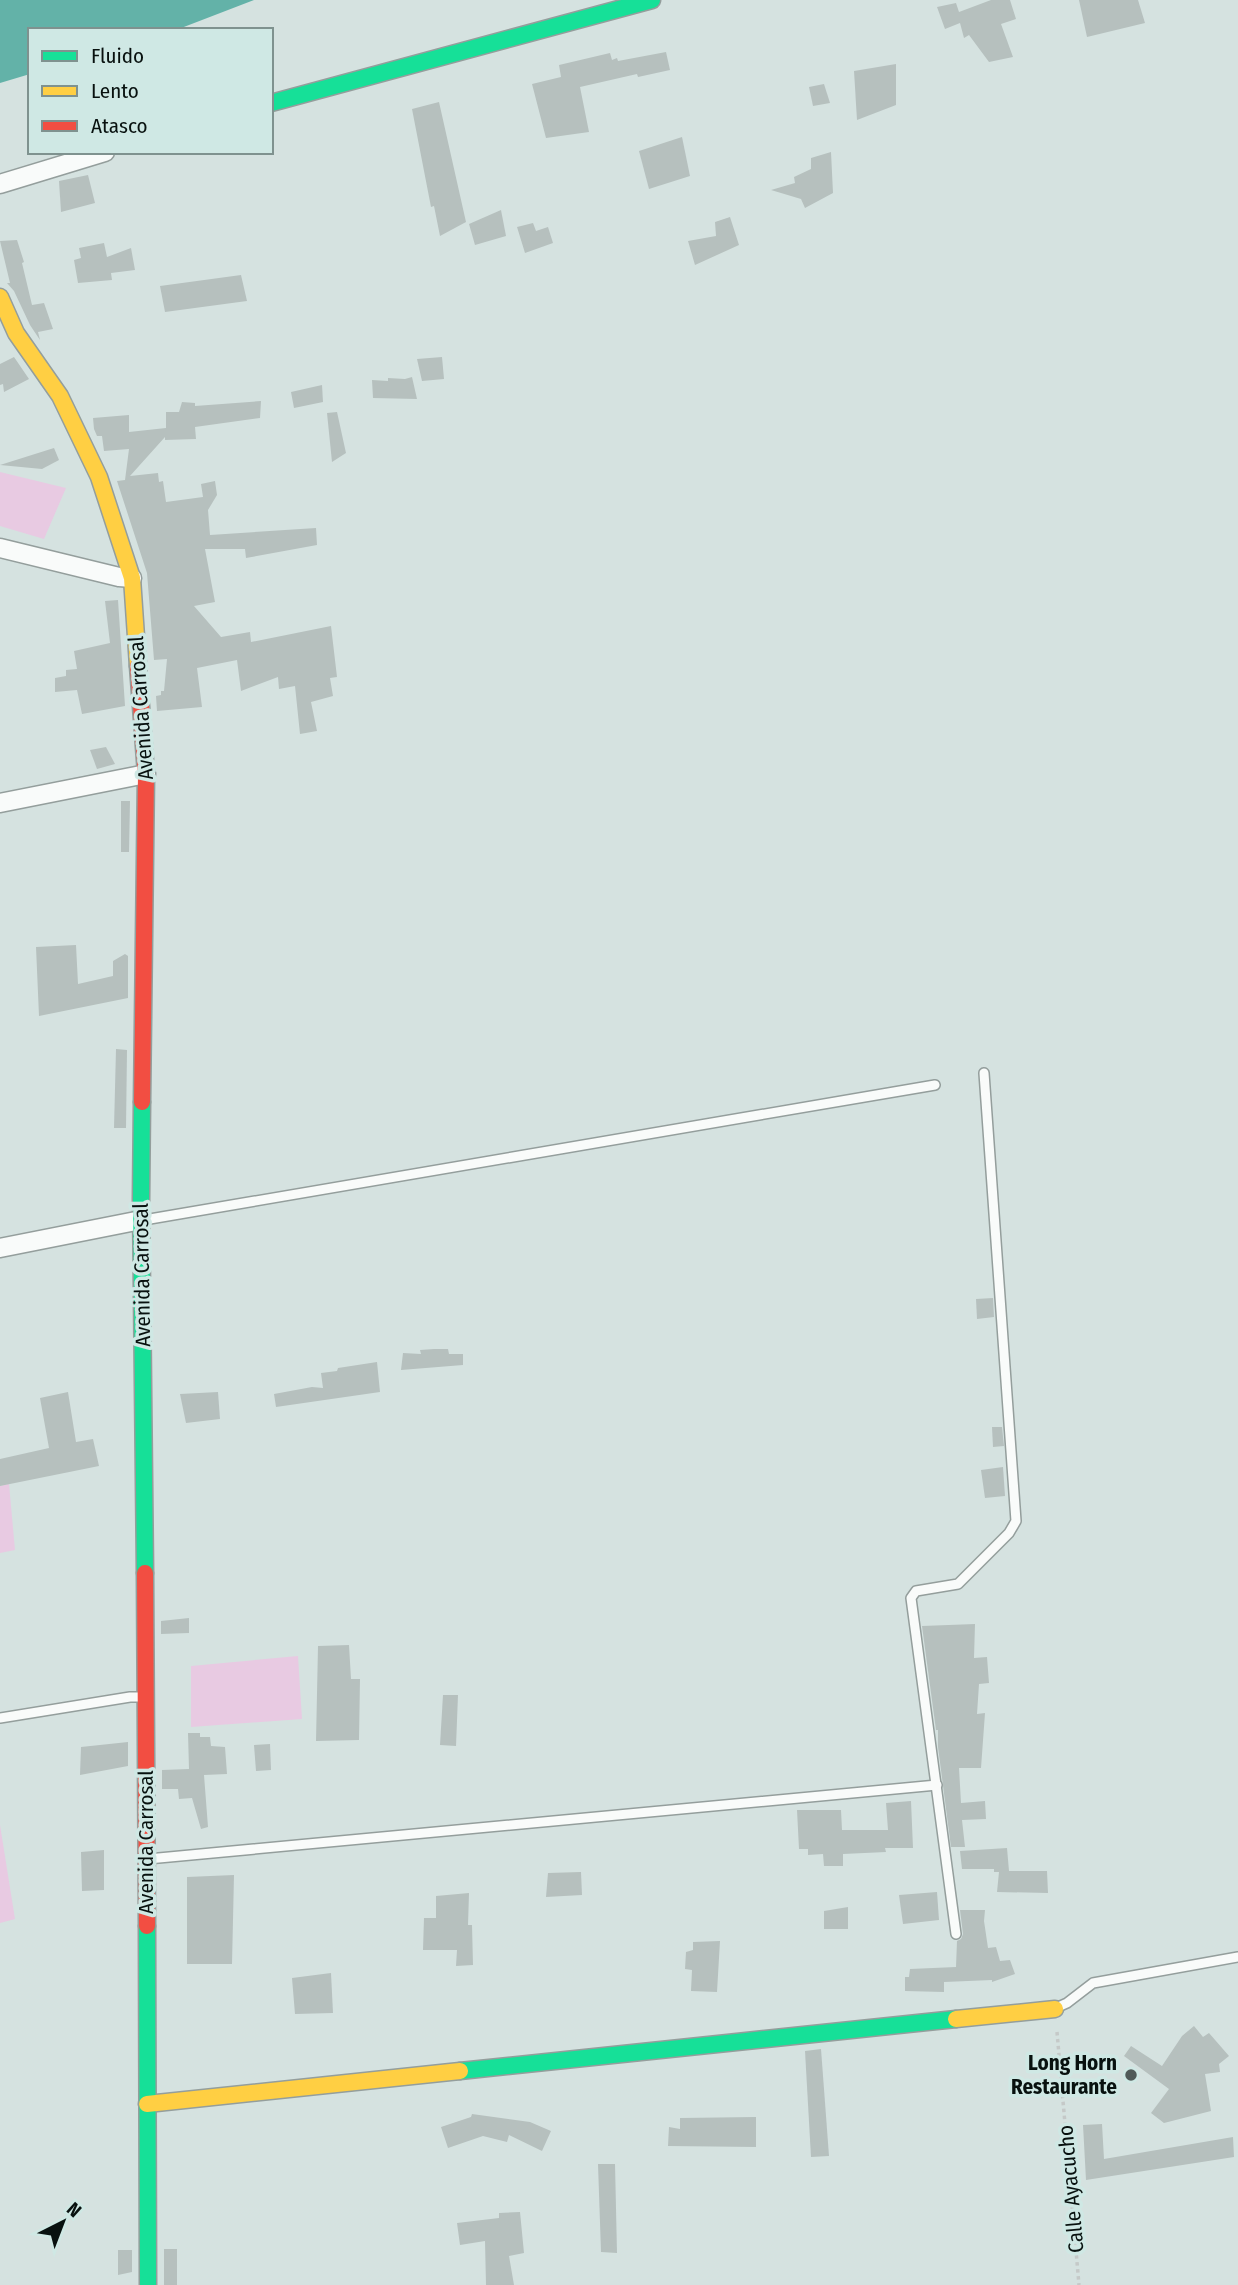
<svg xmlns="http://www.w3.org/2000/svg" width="1238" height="2285" viewBox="0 0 1238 2285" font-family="'Fira Sans Condensed',sans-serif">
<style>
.green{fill:#e8cae2}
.water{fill:#63b2a8}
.building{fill:#b6c0be}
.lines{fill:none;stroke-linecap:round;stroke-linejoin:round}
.lane-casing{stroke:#949e9c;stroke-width:12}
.street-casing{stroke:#949e9c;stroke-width:21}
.fast-casing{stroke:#949e9c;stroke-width:19}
.slow-casing{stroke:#949e9c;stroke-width:19}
.jam-casing{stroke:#949e9c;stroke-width:19}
.path{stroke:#c5c9c8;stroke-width:3.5;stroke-dasharray:3.5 3.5;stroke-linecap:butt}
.lane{stroke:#f9fbfa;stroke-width:9}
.street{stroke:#f9fbfa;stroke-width:18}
.fast{stroke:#16e098;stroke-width:16}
.slow{stroke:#ffcf43;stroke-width:16}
.jam{stroke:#f24e42;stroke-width:16}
.poi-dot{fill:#505a58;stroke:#cfe8e4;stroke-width:2.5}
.labels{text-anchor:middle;stroke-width:7;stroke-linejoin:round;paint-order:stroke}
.street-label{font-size:21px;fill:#08110f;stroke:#cfe8e4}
.poi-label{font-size:21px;font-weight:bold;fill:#08110f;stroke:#cfe8e4;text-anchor:end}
</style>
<rect width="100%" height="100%" fill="#d5e2e0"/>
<g class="green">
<polygon points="0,472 66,488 44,539 0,526"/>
<polygon points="9,1484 15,1550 0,1553 0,1486"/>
<polygon points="298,1656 302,1719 191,1727 191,1666"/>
<polygon points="0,1825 15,1919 0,1923"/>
</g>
<polygon class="water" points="0,0 254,0 176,30 30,30 30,74 0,83"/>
<g class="building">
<polygon points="991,0 1010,0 1016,19 1001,24 1013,57 989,62 969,35 964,38 960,23 945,29 937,7 956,3 959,12"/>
<polygon points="1079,0 1138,0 1145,23 1087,37"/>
<polygon points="666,52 670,70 638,77 637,74 580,87 589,132 546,138 532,84 561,77 559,65 610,53 612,60 617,58 618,61"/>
<polygon points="896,64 896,105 857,120 854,71"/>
<polygon points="824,84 830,103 813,106 809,87"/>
<polygon points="439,102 466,222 440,236 434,206 431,207 412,109"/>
<polygon points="682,137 690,176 649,189 639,151"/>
<polygon points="831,152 833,193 805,208 801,199 771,190 795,183 794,177 811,169 811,158"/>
<polygon points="88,175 95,203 61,212 59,181"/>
<polygon points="501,210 506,236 475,245 469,224"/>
<polygon points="730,217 739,245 695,265 688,241 716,236 715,222"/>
<polygon points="533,223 536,231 548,227 553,243 525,253 517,227"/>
<polygon points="17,240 24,262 22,263 32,305 44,303 53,329 38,332 40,340 30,325 14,291 7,283 10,283 0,241"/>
<polygon points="104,243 107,257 131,248 135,270 111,273 112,280 78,283 74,260 81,258 79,248"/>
<polygon points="241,275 247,301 165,312 160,286"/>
<polygon points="14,357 29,379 4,392 3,384 0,385 0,364"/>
<polygon points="442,357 444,379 422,381 417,359"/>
<polygon points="412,377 417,399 373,398 372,380 388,381 388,378 405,379"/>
<polygon points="322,385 323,402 294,408 291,392"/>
<polygon points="261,401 260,418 195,427 196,439 165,440 165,437 130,476 158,473 159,482 163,481 166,502 203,497 201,484 215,481 217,495 208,510 210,535 316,528 317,545 246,558 245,549 205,549 215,602 194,606 221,637 250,632 251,642 331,626 337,677 330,678 333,696 311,702 317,731 300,734 295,686 279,689 278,677 241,691 237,660 197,668 202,707 157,711 156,696 161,695 161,691 164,691 167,659 154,660 147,573 117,481 125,480 129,449 104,451 102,436 97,436 94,429 93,418 129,415 129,432 166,428 166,412 179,412 182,402 195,403 195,406"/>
<polygon points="337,412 346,453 332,462 327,413"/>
<polygon points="54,448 59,460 42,469 0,465"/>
<polygon points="118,600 125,706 82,714 77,690 55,692 55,678 66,676 66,670 77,669 74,651 110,643 105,601"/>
<polygon points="106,747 115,764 97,769 90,750"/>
<polygon points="121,801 130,801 129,852 121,852"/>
<polygon points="76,945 78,984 113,976 113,961 125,954 128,956 128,998 39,1016 36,947"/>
<polygon points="116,1049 127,1050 126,1128 114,1128"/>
<polygon points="993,1298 994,1317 977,1319 976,1299"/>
<polygon points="434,1349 448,1349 449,1354 463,1354 463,1365 401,1370 403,1353 421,1354 420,1350"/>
<polygon points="377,1362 380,1392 276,1407 274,1394 312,1387 323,1388 321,1373 337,1371 338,1368"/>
<polygon points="68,1392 76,1442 93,1439 99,1466 0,1486 0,1459 49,1448 40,1398"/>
<polygon points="218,1392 220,1419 186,1423 180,1394"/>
<polygon points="992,1427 1002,1427 1004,1446 993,1447"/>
<polygon points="1003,1467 1005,1496 985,1498 981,1470"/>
<polygon points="189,1618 189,1633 161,1634 161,1621"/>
<polygon points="975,1624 974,1658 987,1657 989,1683 979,1684 977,1714 985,1713 981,1768 959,1768 961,1803 985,1801 986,1819 962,1820 965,1847 951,1847 938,1747 938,1730 936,1730 922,1626"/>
<polygon points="349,1645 351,1679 360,1679 359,1740 316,1741 318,1646"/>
<polygon points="443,1695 458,1695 456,1746 440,1745"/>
<polygon points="188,1733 200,1733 200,1737 210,1737 211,1746 225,1747 227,1774 204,1775 208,1827 201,1829 192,1798 179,1799 178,1789 162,1789 162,1770 189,1769"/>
<polygon points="128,1742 128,1766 80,1775 81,1747"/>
<polygon points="270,1744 271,1770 256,1771 254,1745"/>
<polygon points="911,1801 913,1848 885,1848 886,1852 843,1854 843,1866 824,1866 823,1854 808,1855 808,1849 799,1849 797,1810 841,1810 842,1830 888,1830 886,1803"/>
<polygon points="1007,1848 1009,1871 1047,1871 1048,1893 997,1892 999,1872 994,1872 994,1869 962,1869 960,1851"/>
<polygon points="104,1850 104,1890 82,1891 81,1852"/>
<polygon points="581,1872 582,1895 546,1897 548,1873"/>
<polygon points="234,1875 232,1964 187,1964 187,1877"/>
<polygon points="937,1892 939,1920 903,1924 899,1895"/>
<polygon points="469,1893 468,1925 472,1925 473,1965 456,1966 457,1950 423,1950 424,1918 436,1918 436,1896"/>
<polygon points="848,1907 848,1929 824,1929 824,1911"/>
<polygon points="960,1910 985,1910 984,1921 988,1948 996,1947 1000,1961 1010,1960 1015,1974 992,1982 992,1980 944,1982 944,1992 905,1991 905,1977 909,1977 910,1969 956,1967 957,1941 961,1939 963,1934"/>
<polygon points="720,1941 717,1992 691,1991 692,1970 685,1969 686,1952 693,1950 693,1942"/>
<polygon points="331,1973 333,2013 295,2014 292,1978"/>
<polygon points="1194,2026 1203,2037 1209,2033 1229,2056 1219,2064 1220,2072 1205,2074 1211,2111 1164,2123 1151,2113 1169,2089 1124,2056 1131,2046 1162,2066 1182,2036"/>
<polygon points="821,2049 829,2156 811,2157 805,2051"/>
<polygon points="472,2114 530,2122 551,2131 542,2151 509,2135 507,2142 483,2136 448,2148 441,2127 471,2117"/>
<polygon points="756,2117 756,2147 668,2146 669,2127 680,2129 680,2118"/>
<polygon points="1102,2124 1104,2159 1233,2137 1234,2157 1086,2180 1083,2125"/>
<polygon points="598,2164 615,2164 617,2253 601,2252"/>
<polygon points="520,2212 524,2253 509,2256 514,2285 486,2285 485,2241 460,2245 457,2223 499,2218 499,2213"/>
<rect x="164" y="2249" width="13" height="36"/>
<polygon points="118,2250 132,2250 132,2272 118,2275"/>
</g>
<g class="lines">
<defs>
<g id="lane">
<polyline points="144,1220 935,1085"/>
<polyline points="0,1718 130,1697 145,1697"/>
<polyline points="148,1859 937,1785"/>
<polyline points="956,1934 911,1598 916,1591 958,1584 1009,1533 1016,1521 984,1073"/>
<polyline points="1058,2007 1067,2003 1093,1983 1238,1957"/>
</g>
<g id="street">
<polyline points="0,184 105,152"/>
<polyline points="0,548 119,577 132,578"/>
<polyline points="0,803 146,774"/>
<polyline points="0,1248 141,1220"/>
</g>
<g id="fast">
<polyline points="271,103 652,0"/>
<polyline points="142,1102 141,1199 145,1573"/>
<polyline points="147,1926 148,2285"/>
<polyline points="460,2071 956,2019"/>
</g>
<g id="slow">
<polyline points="0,297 16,333 60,396 99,477 132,578 138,666"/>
<polyline points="956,2019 1055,2009"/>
<polyline points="147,2104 460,2071"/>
</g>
<g id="jam">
<polyline points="138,666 146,774 142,1102"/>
<polyline points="145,1573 147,1926"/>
</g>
</defs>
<use href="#lane" class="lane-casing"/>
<use href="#street" class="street-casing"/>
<use href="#fast" class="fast-casing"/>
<use href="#slow" class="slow-casing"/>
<use href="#jam" class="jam-casing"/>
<polyline class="path" points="1057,2032 1079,2285"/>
<use href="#lane" class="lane"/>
<use href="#street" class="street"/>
<use href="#fast" class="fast"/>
<use href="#slow" class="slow"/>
<use href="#jam" class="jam"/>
</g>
<circle class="poi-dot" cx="1131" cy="2075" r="7"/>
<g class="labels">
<g class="street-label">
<text transform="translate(141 708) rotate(-94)" y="7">Avenida Carrosal</text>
<text transform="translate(142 1275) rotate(-91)" y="7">Avenida Carrosal</text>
<text transform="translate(146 1842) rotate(-90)" y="7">Avenida Carrosal</text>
<text transform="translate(1071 2189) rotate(-95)" y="7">Calle Ayacucho</text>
</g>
<g class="poi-label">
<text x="1117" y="2070">Long Horn<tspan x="1117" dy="24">Restaurante</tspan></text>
</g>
</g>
<rect x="28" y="28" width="245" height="126" fill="#cfe8e4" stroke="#7f928f" stroke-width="2"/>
<rect x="42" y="51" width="35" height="10" fill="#16e098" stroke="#7f928f" stroke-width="2"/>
<text x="91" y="63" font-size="21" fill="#08110f">Fluido</text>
<rect x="42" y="86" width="35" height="10" fill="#ffcf43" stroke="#7f928f" stroke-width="2"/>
<text x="91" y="98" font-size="21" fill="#08110f">Lento</text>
<rect x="42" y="121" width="35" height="10" fill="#f24e42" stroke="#7f928f" stroke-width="2"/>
<text x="91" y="133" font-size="21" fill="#08110f">Atasco</text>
<g transform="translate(63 2222) rotate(42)" stroke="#cfe8e4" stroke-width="5" paint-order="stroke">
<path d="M0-5L12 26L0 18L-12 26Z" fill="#08110f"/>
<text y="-10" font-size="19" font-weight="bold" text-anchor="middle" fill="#08110f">N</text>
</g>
</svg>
